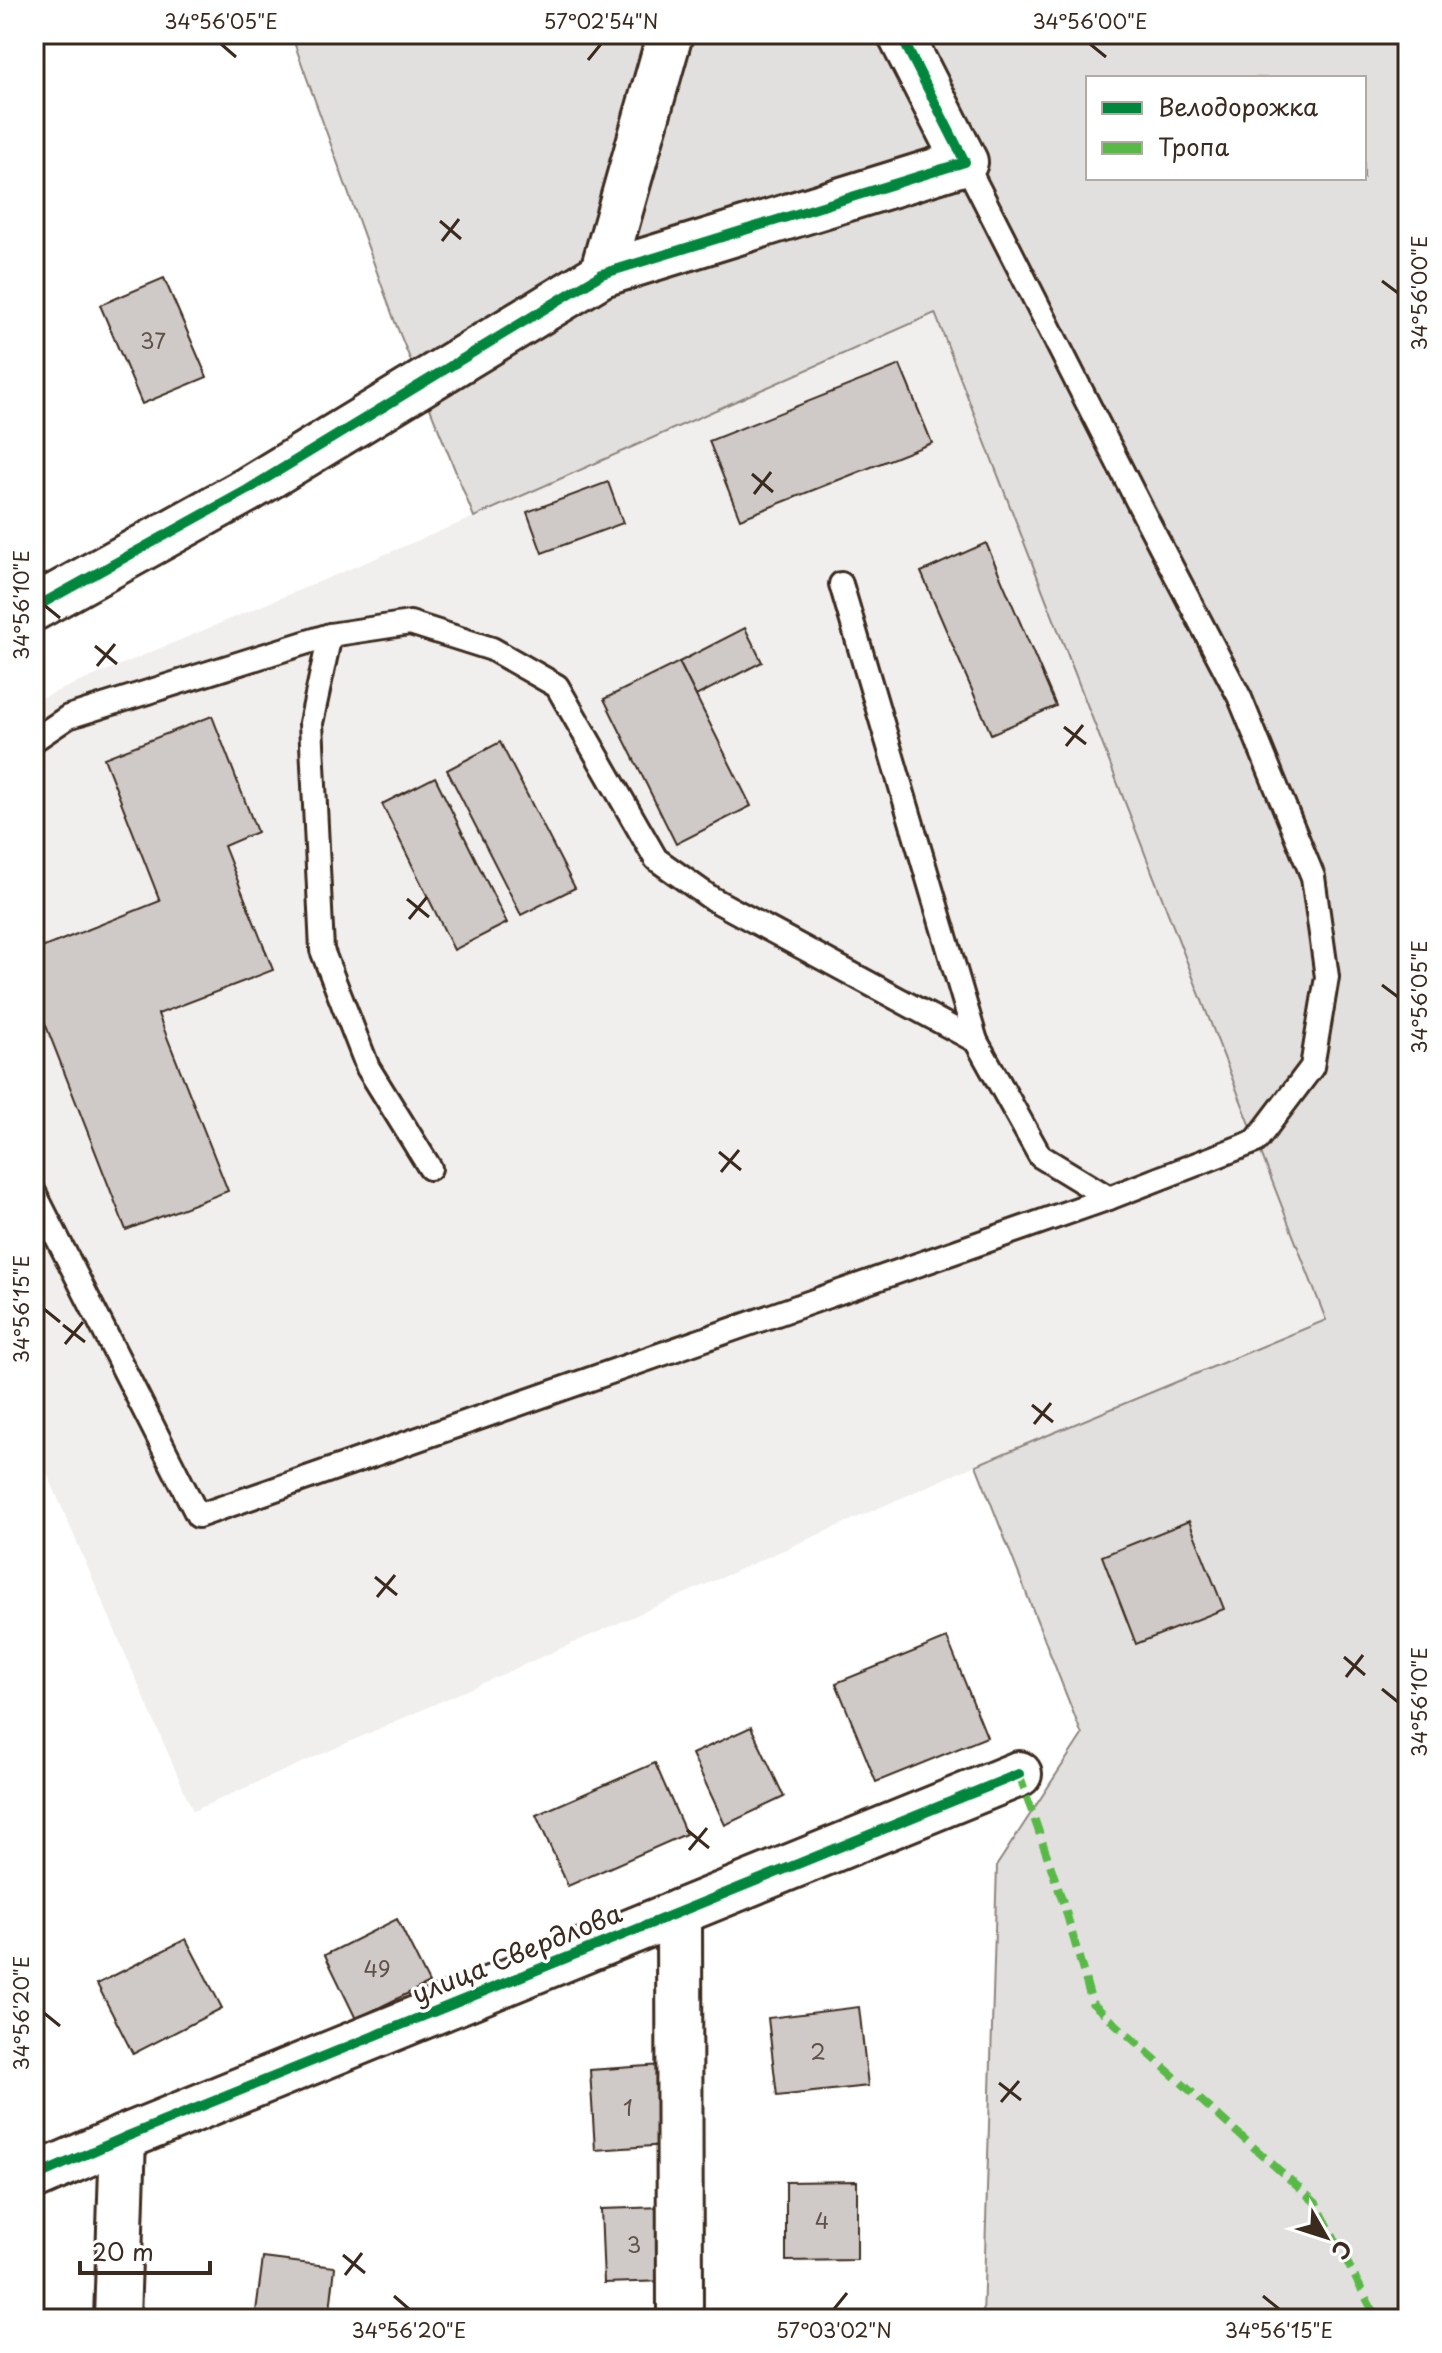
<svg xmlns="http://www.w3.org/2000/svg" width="1442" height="2353" viewBox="0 0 1442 2353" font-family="'Playpen Sans',sans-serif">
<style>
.built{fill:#f1efee}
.green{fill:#e2e0de;stroke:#8e857e;stroke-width:2;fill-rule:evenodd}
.building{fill:#cfcac7;stroke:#3b2a1e;stroke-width:2}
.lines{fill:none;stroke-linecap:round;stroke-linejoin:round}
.service-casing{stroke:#3b2a1e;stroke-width:28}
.minor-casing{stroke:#3b2a1e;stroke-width:50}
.service{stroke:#fff;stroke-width:22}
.minor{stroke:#fff;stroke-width:44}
.quiet{stroke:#58b947;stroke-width:8;stroke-dasharray:16 8;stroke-linecap:butt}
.cycleway-casing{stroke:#fff;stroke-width:15}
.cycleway{stroke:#00873e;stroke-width:10}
.ticks{fill:none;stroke:#3b2a1e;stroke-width:3}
.labels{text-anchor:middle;stroke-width:7;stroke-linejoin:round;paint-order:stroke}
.number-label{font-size:22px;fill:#605248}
.street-label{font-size:26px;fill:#3b2a1e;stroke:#fff}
.neatline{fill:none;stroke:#3b2a1e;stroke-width:3}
.ticks-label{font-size:20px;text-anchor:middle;fill:#3b2a1e}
</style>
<rect width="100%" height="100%" fill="#fff"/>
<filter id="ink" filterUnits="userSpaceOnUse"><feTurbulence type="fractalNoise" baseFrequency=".0125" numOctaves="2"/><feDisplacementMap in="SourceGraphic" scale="16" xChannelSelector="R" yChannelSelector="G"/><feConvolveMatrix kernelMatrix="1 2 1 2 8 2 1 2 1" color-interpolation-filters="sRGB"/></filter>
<g filter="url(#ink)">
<polygon class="built" points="935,313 1326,1321 976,1465 193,1811 34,1443 34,701 474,517"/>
<path class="green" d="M291,34H1408V2319H983L997,1865L1082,1735L976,1465L1326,1320L935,313L474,517L395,322ZM1088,78H1364V178H1088Z"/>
<g class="building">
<polygon points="164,278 207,377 142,404 100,305"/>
<polygon points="900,365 932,443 740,519 709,441"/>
<polygon points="608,482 623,523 542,553 527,512"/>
<polygon points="986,543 1056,706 991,734 921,572"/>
<polygon points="745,628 762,662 696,696 679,662"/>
<polygon points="679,662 751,806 676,844 604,699"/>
<polygon points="212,716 257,832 224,846 273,970 158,1014 228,1191 126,1230 34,995 34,951 160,901 104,758"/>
<polygon points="500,742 575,888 521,915 447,770"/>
<polygon points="435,777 507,923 454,950 382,804"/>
<polygon points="1189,1521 1224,1609 1136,1644 1102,1556"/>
<polygon points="947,1638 987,1737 876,1782 836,1683"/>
<polygon points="751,1727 784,1797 725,1825 692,1754"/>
<polygon points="655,1763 686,1834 568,1886 536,1815"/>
<polygon points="397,1919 429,1983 356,2019 325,1955"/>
<polygon points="186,1939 222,2008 133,2054 97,1984"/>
<polygon points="859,2007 868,2086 777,2096 768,2018"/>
<polygon points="662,2065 667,2145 595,2150 590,2070"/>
<polygon points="857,2181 857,2260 786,2261 786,2182"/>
<polygon points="664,2207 667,2281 604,2283 601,2209"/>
<polygon points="263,2258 335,2267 329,2319 255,2319"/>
</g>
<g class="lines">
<defs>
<g id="service">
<polyline points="841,584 976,1041 1040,1156 1109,1198 1256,1141 1312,1067 1327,977 1313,877 1240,698 1148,522 965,162"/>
<polyline points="34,740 68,717 330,635"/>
<polyline points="430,1168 368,1068 322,950 311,723 330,635 410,623 492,649 557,686 656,859 711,898 976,1041"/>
<polyline points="34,1192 198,1516 1109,1198"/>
</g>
<g id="minor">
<polyline points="602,274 670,34"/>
<polyline points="34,608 247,490 602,274 965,162 900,34"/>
<polyline points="679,1912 680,2319"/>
<polyline points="34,2177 123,2138 1019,1774"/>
<polyline points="117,2319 123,2138"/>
</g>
</defs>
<use href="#service" class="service-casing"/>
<use href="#minor" class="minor-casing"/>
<use href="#service" class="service"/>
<use href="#minor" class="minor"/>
<polyline class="quiet" points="1019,1774 1065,1908 1092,2003 1316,2203 1377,2319"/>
<defs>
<g id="cycleway">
<polyline points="34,608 247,490 602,274 965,162 900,34"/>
<polyline points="34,2177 123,2138 1019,1774"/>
</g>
</defs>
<use href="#cycleway" class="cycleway-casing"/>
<use href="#cycleway" class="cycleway"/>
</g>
</g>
<path class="ticks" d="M221,44L236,57M1090,44L1106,57M588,60L601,44M440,221L461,239M442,241L459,219M1382,281L1398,293M752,474L773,492M754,494L771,472M44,605L60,618M95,646L117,664M97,666L115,644M1064,727L1086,744M1066,746L1083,725M407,899L429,917M409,919L427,897M1382,985L1398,997M719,1152L741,1170M721,1172L739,1150M44,1309L60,1322M63,1325L85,1342M65,1344L83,1322M1032,1405L1053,1422M1034,1424L1051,1403M375,1577L397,1595M377,1597L395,1575M1344,1657L1365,1675M1346,1677L1363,1655M1382,1689L1398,1702M687,1830L709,1848M689,1850L707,1828M44,2013L60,2026M999,2083L1021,2100M1001,2102L1019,2081M343,2255L365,2273M345,2275L362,2253M394,2296L409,2309M1263,2296L1279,2309M834,2309L847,2293"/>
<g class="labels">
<g class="number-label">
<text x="153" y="349">37</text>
<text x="377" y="1977">49</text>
<text x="818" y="2060">2</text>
<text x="628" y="2116">1</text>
<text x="822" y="2229">4</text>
<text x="634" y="2253">3</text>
</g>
<g class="street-label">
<text transform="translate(517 1954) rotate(-22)" y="9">улица Свердлова</text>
</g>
</g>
<rect width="1442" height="2353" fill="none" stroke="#fff" stroke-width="88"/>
<rect x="1086" y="76" width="280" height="104" fill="#ffffff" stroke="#b1aaa5" stroke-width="2"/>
<rect x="1102" y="102" width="40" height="12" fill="#00873e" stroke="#b1aaa5" stroke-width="2"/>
<text x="1158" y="116" font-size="24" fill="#3b2a1e">Велодорожка</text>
<rect x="1102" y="142" width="40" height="12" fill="#58b947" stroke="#b1aaa5" stroke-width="2"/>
<text x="1158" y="156" font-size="24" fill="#3b2a1e">Тропа</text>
<g transform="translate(1326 2237) rotate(129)" stroke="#ffffff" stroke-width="6" paint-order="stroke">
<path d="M0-6L14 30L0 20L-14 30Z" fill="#3b2a1e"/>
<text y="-12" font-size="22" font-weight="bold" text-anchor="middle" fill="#3b2a1e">С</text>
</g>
<path d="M80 2261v12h130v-12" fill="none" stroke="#3b2a1e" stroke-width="4"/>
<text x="92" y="2261" font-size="24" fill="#3b2a1e" stroke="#ffffff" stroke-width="6" paint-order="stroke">20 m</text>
<rect x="44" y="44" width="1354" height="2265" class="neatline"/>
<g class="ticks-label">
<text x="221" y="29">34°56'05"E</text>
<text x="601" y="29">57°02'54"N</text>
<text x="1090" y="29">34°56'00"E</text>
<text transform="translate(1420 293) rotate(-90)" y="7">34°56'00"E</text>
<text transform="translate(22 605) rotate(-90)" y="7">34°56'10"E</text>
<text transform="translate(1420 997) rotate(-90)" y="7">34°56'05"E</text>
<text transform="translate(22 1309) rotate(-90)" y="7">34°56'15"E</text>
<text transform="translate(1420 1702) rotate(-90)" y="7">34°56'10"E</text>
<text transform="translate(22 2013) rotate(-90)" y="7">34°56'20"E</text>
<text x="409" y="2338">34°56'20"E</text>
<text x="834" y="2338">57°03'02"N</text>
<text x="1279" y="2338">34°56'15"E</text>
</g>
</svg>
